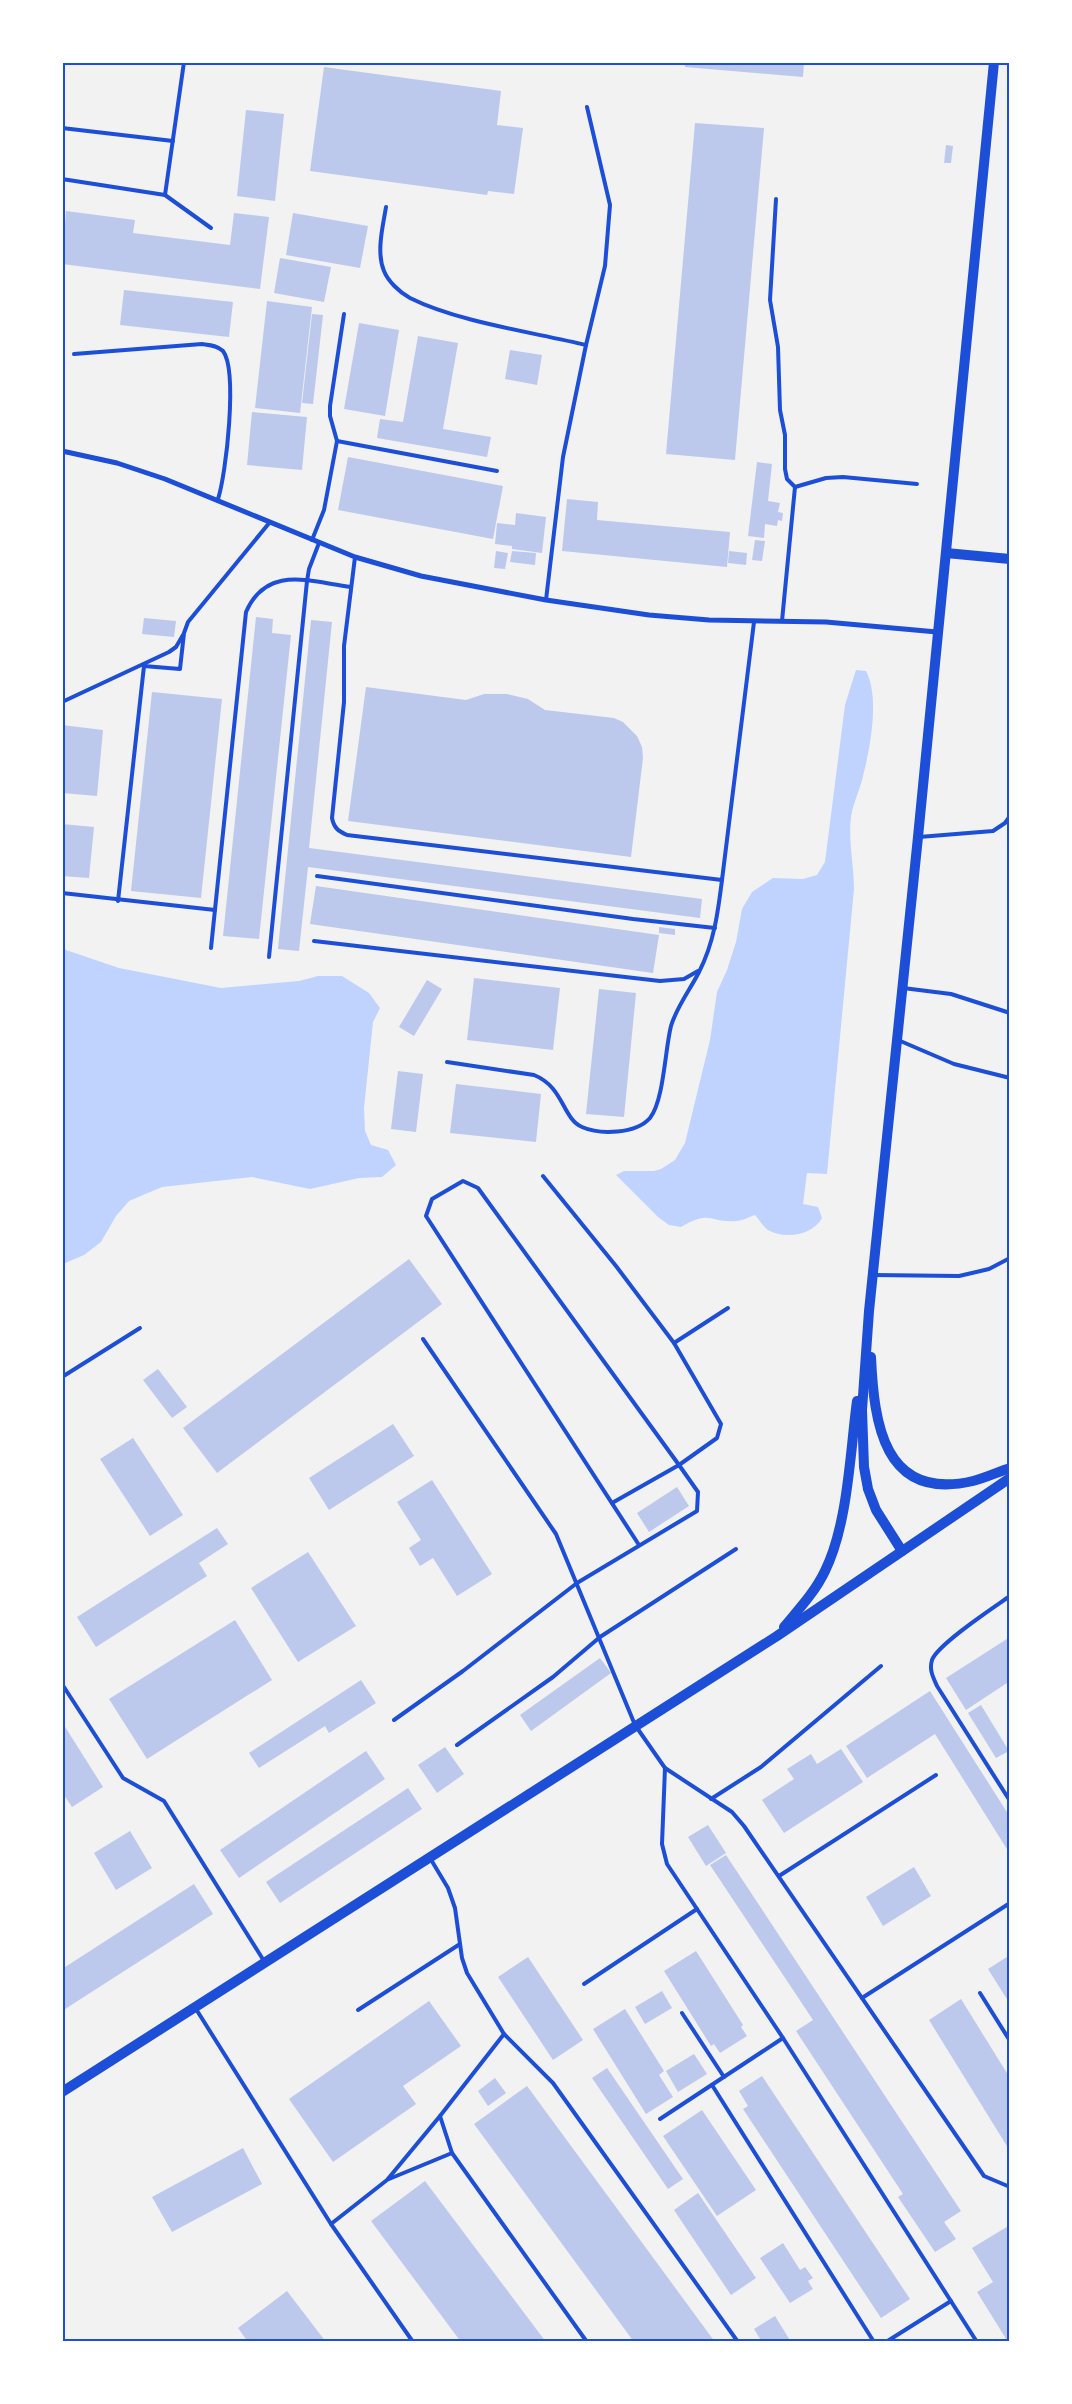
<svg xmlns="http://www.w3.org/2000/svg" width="1072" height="2404" viewBox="0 0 1072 2404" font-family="'Work Sans',sans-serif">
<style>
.water{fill:#bfd3fe}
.building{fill:#bdc9ec}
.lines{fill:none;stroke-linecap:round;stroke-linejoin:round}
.service{stroke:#1d4ed8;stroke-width:4}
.minor{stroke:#1d4ed8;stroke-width:5}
.secondary{stroke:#1d4ed8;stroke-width:10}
.neatline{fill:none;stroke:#1d4ed8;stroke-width:2}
</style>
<rect width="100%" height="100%" fill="#f2f2f2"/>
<g class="water">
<path d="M856,670L866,671C880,697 870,749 863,776C860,790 853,803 851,817C848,840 854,865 854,889L827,1174L807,1173L803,1204L818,1207L822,1218C813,1235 785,1240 768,1230C763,1227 759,1219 755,1215C749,1217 742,1221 736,1221C709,1223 711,1209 681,1227L669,1225L658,1217L616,1175L624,1171H654L661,1169L675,1160L685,1143L710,1040L717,992L727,970L736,942L742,909L752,892L773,878L803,879L817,875L825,862L845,705Z"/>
<polygon points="63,949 119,968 221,988 299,981 318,976 342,976 369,993 380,1008 373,1022 364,1108 365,1131 371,1145 388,1150 396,1165 382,1177 359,1178 310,1189 252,1177 162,1187 129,1201 116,1216 101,1242 84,1255 63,1264"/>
</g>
<g class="building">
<polygon points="685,62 804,62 803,77 685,67"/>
<polygon points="324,67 501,91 497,125 523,128 514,194 488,191 487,195 310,171"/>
<polygon points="246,110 284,114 275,201 237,196"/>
<polygon points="695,123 764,128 735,460 666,454"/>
<polygon points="946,145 953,146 951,163 944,163"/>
<polygon points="66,211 135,220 133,233 230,245 234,213 269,217 260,289 62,264"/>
<polygon points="293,213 368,226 360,268 286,255"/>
<polygon points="280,258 331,267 324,302 274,293"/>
<polygon points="124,290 233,302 229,337 120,325"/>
<polygon points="267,301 312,307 300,413 255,408"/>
<polygon points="312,314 323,315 313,404 302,403"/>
<polygon points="359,323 399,330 385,416 344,409"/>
<polygon points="418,336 458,343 443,429 491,437 487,457 377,438 380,419 403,422"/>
<polygon points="510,350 542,355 537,385 505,379"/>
<polygon points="252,412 307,417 302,470 247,465"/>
<polygon points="348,457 503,486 493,539 338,510"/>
<polygon points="757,462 772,464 768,501 780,503 778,512 783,513 782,521 778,520 777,526 765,524 764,538 748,536"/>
<polygon points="567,499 598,502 597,520 730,532 727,567 562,551"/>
<polygon points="516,513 546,517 542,553 512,549 512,546 495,544 497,523 515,525"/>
<polygon points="755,540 765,541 762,561 752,560"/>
<polygon points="496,551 508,553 505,569 494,568"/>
<polygon points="512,551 536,553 535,565 510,562"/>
<polygon points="729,551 747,553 746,565 728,563"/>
<polygon points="256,617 273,619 272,633 291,635 259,939 223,936"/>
<polygon points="144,618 176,621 174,637 142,634"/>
<polygon points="311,620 332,622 309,848 702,899 700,918 308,867 299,951 278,949"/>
<polygon points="366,687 466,700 484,694 507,694 528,699 545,710 614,718 623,722 637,736 642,747 643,758 631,857 348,821"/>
<polygon points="152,692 222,699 201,898 131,891"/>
<polygon points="62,725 103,730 97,796 62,793"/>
<polygon points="62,824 94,827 89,878 62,876"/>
<polygon points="316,886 659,935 653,973 310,924"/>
<polygon points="659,927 675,929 675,935 659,933"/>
<polygon points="474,978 560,988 553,1050 467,1040"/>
<polygon points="427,980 442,989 414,1036 399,1027"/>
<polygon points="599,989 636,993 624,1117 586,1114"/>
<polygon points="398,1071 423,1074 416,1132 391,1129"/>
<polygon points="456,1084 541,1094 536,1142 450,1133"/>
<polygon points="409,1259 442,1304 217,1473 183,1428"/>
<polygon points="158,1369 187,1407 172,1418 143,1380"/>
<polygon points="393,1424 414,1456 329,1510 309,1478"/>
<polygon points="133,1438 183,1515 150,1536 100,1459"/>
<polygon points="432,1480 492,1574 457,1596 433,1558 420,1566 409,1548 421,1540 397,1502"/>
<polygon points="677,1487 689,1506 649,1532 637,1513"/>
<polygon points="217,1528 228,1544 199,1563 207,1576 96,1647 77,1617"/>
<polygon points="308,1552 356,1626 298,1662 251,1588"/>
<polygon points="235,1620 272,1680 147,1759 109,1699"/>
<polygon points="1010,1637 1010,1681 966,1710 946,1678"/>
<polygon points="600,1658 611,1673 531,1731 520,1715"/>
<polygon points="361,1680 376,1703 329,1733 325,1726 259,1768 249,1753"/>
<polygon points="930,1691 1010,1817 1010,1854 935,1734 867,1778 846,1746"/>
<polygon points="981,1705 1009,1751 996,1758 968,1713"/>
<polygon points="62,1722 103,1787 72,1807 62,1792"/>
<polygon points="445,1747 464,1774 437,1793 418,1765"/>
<polygon points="841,1749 863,1782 784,1833 762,1800 794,1779 787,1769 811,1754 817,1764"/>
<polygon points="366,1751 385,1779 239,1878 220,1850"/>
<polygon points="408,1788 422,1809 280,1903 266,1882"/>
<polygon points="708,1825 726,1853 706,1866 688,1837"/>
<polygon points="130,1831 152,1868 116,1890 94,1853"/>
<polygon points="726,1855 961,2211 944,2222 956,2239 935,2252 898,2197 903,2194 796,2031 813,2020 710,1865"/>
<polygon points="914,1867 931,1896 883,1926 866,1897"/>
<polygon points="194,1884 213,1914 62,2011 62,1969"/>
<polygon points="696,1951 743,2025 741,2027 747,2036 720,2053 714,2044 711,2046 664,1971"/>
<polygon points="1010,1955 1010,2004 988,1969"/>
<polygon points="528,1957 583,2040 553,2060 498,1977"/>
<polygon points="662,1991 672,2008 645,2024 635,2007"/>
<polygon points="961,1999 1010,2078 1010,2151 929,2020"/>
<polygon points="429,2001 461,2046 403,2086 416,2104 333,2162 289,2099"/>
<polygon points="625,2009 664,2071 659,2075 673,2097 646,2114 593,2029"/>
<polygon points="694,2054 707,2074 678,2092 666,2071"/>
<polygon points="607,2068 683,2179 668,2189 592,2078"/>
<polygon points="762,2076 910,2299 881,2318 743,2109 748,2106 739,2091"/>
<polygon points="495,2078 506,2093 488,2106 478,2091"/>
<polygon points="527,2086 715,2342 634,2342 474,2124"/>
<polygon points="702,2110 756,2190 717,2216 663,2136"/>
<polygon points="243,2148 262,2184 172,2232 152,2197"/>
<polygon points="425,2181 546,2342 461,2342 371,2221"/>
<polygon points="698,2193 756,2278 731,2295 674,2210"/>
<polygon points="1010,2225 1010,2342 1008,2342 977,2292 993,2282 972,2248"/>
<polygon points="783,2243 800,2270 805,2267 813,2278 808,2281 813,2289 790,2303 760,2258"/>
<polygon points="287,2291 326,2342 248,2342 238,2328"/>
<polygon points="775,2316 791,2342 762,2342 754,2329"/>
</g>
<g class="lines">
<g class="service">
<polyline points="62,128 173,141"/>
<polyline points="62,179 165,195 184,62"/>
<polyline points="165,195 211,228"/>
<polyline points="776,199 770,300 778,347 780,410 785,435 785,469 787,479 795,487 782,621"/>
<path d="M386,207C383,226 376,252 384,271C388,281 399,292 410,298C458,322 532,332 586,345"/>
<path d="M74,354L202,344C209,345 217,345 223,351C238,371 226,475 218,499"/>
<polyline points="337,441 497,471"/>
<polyline points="795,487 826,478 843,477 917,484"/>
<polyline points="312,540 324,510 337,441 330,416 330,406 344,314"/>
<path d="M355,557L344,646V702L332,818C334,828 338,831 347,835L722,880L754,622"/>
<polyline points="546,600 563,457 586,345 605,266 610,205 587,107"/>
<polyline points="62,702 169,652 176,647 183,635"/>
<polyline points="919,837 993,831 1005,823 1010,816"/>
<polyline points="317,876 633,919 715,928"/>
<polyline points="62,893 215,910"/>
<polyline points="118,901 144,666 180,669 184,633 188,622 270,522"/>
<polyline points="314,941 660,981 684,979 698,971"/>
<path d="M211,948L246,612C267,564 310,582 351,587"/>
<polyline points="269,957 307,581 309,569 319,543"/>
<polyline points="903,988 951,994 1010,1013"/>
<polyline points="898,1040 954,1064 1010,1078"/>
<path d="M447,1062L534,1075C564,1087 562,1118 582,1127C600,1135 636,1134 650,1118C664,1100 665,1049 671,1026C677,1006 690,990 699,972C714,943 718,912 722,880"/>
<polyline points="543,1176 616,1266 674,1343 721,1424 717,1438 679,1465 612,1503"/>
<polyline points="873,1275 959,1276 989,1269 1010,1258"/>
<polyline points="423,1339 556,1534 635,1725 665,1768 662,1844 667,1864 783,2038 977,2342"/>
<polyline points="674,1343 728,1308"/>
<polyline points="62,1377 140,1328"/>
<path d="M1010,1596C993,1608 938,1644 932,1660C929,1670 933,1677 937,1686L1010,1801"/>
<polyline points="62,1684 123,1778 164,1801 264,1961"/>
<polyline points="394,1720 463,1671 577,1583 697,1511 698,1492 679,1465 478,1188 463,1181 432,1199 426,1216 639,1545"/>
<polyline points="457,1745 553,1677 600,1637 736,1549"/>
<polyline points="665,1768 732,1812 744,1826 984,2176 1010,2187"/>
<polyline points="711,1799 761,1767 881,1666"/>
<polyline points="430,1858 448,1888 455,1908 462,1958 467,1973 504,2034 553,2083 738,2342"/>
<polyline points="779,1876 936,1775"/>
<polyline points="584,1984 697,1909"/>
<polyline points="980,1993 1010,2041"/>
<polyline points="862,1998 1010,1903"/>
<polyline points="196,2009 331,2224 387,2180 440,2116 452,2153 587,2342"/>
<polyline points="358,2010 460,1944"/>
<polyline points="682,2013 724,2077"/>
<polyline points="712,2085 874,2342"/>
<polyline points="440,2116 504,2034"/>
<polyline points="660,2119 783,2038"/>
<polyline points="389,2179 452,2153"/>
<polyline points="331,2224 413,2342"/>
<polyline points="886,2342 951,2301"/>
</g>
<polyline class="minor" points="62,451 117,463 165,479 355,557 421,576 546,600 649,615 709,620 826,622 937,632"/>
<g class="secondary">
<polyline points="946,553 1010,559"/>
<path d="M871,1357C874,1422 883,1502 973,1481C985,1478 998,1472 1010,1468"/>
<polyline points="902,1551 876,1510 868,1489 864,1467 862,1410 869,1311 918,837 994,62"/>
<path d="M784,1627C799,1609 815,1592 825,1571C848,1524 850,1453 857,1401"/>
<polyline points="62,2092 777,1636 1010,1478"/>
</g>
</g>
<rect width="1072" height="2404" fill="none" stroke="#ffffff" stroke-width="128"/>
<rect x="64" y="64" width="944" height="2276" class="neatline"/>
</svg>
